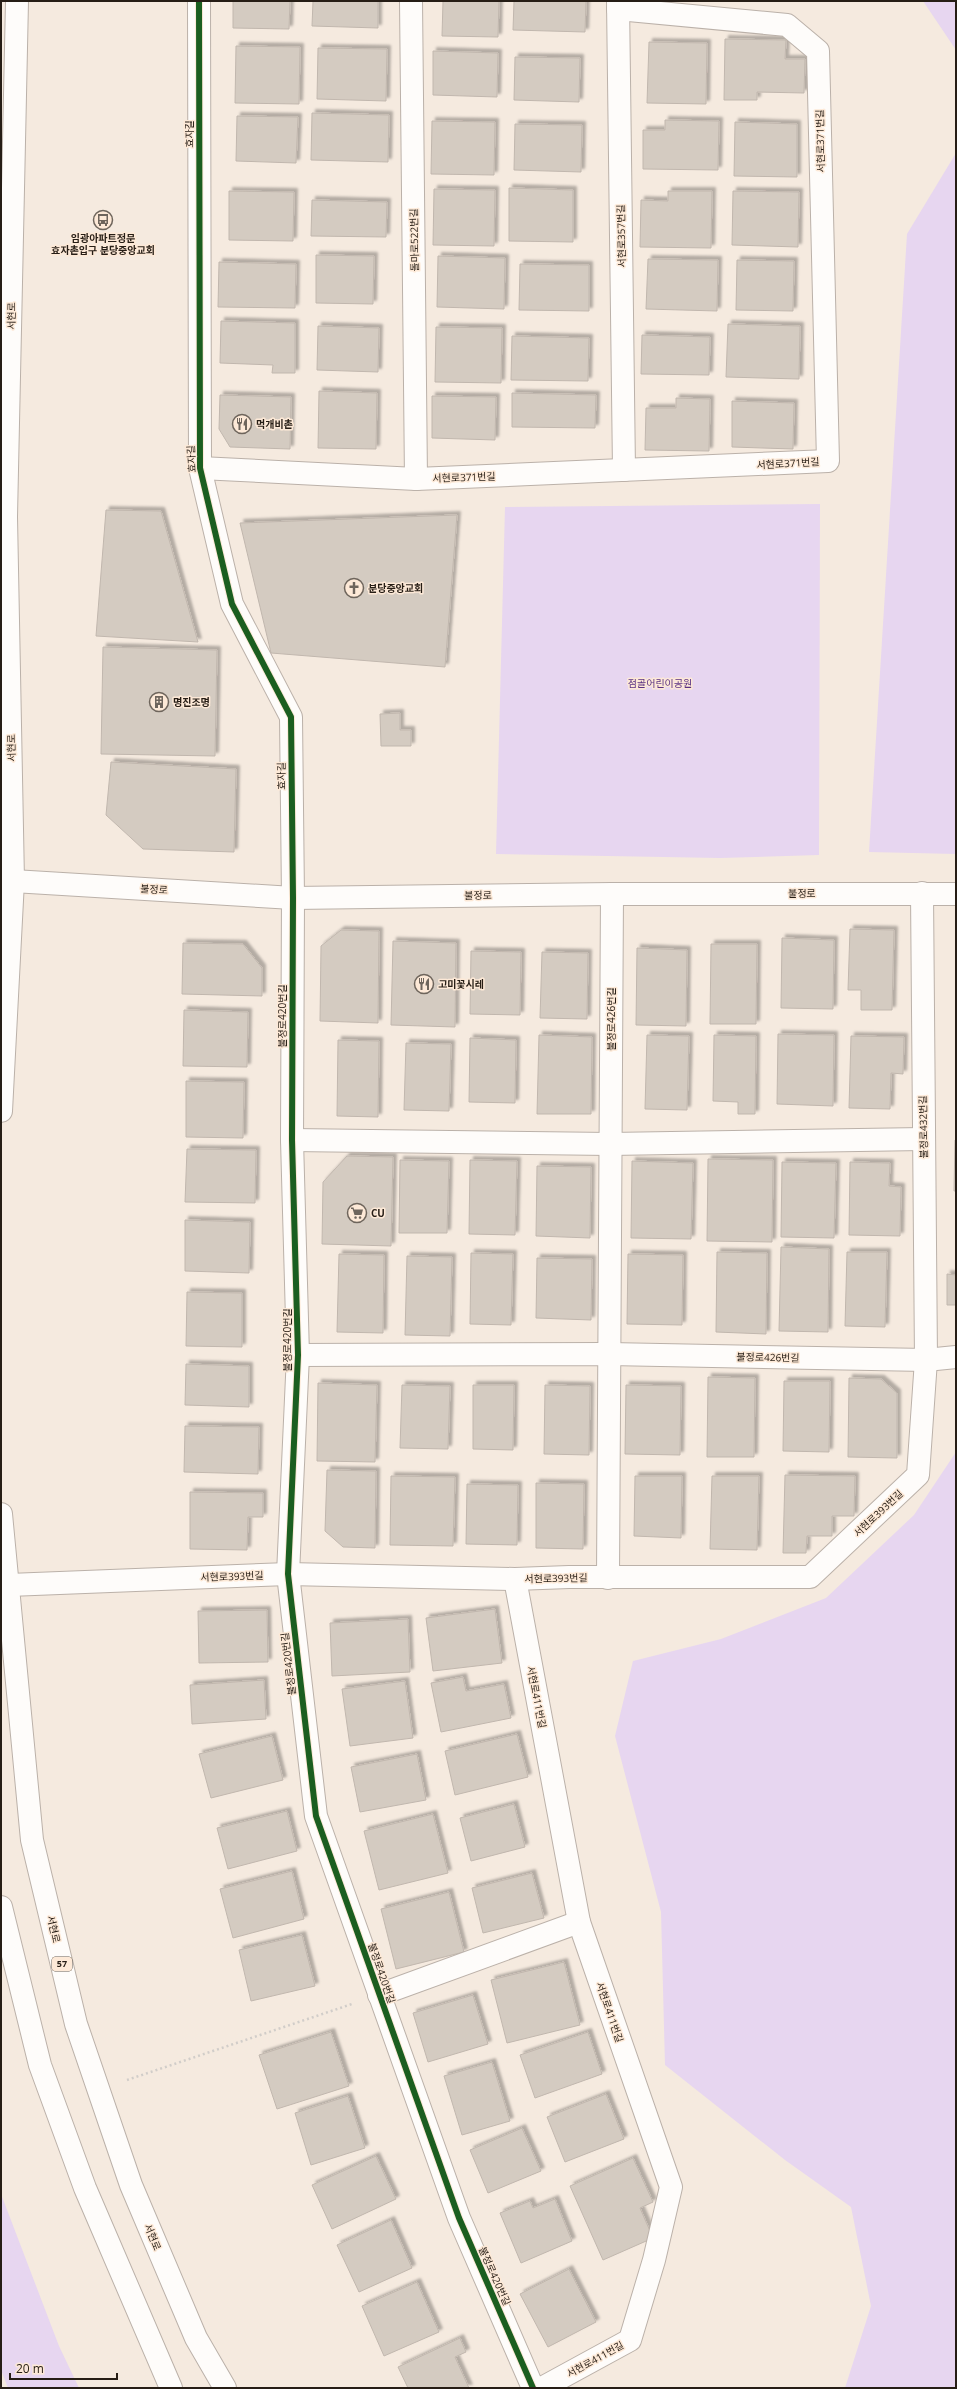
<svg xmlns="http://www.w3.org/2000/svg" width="957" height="2389" viewBox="0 0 957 2389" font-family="'Open Sans','Noto Sans KR',sans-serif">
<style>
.green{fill:#e7d6f0}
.building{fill:#d4cbc1;stroke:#c1b7ae;filter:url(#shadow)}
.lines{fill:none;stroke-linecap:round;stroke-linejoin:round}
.minor-casing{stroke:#bbb1a9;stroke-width:24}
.major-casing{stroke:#bbb1a9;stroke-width:24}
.path{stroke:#d1cdc9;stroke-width:2.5;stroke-dasharray:2 3;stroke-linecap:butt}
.minor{stroke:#fefcfa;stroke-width:22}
.major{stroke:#fefcfa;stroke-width:22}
.cycleway-casing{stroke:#fde9d7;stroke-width:8}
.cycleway{stroke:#1b5e20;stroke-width:6}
.labels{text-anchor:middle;stroke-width:3;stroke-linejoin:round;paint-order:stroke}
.shield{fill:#fde9d7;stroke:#665a4f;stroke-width:1}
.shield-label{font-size:9px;font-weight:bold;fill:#261d15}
.street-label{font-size:10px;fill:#261d15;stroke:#fde9d7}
.poi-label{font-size:10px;font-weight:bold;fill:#261d15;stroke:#fde9d7;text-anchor:start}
.park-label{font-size:10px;fill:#593083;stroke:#fde9d7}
</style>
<defs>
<filter id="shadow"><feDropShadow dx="3.5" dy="-3.5" stdDeviation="1" flood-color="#0004"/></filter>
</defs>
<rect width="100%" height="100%" fill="#f5eadf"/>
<g class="green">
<polygon points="923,1 956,1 956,50"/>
<polygon points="956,153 956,854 869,852 907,234"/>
<polygon points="820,504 819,855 720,858 496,854 505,507"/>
<polygon points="956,1452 956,2388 845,2388 871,2306 851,2207 785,2160 665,2065 661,1912 615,1736 633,1661 721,1639 826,1598 914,1515"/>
<polygon points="1,2194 59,2346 79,2388 8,2388 1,2370"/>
</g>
<g class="building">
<polygon points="233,1 290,1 289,29 233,28"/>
<polygon points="313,1 378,1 378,28 312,26"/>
<polygon points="443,1 499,1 498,37 442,36"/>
<polygon points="514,1 586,1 585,32 513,30"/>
<polygon points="725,39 786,40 785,59 805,59 804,93 757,92 757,100 724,100"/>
<polygon points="649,42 707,43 706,104 647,103"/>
<polygon points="236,46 300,47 299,104 235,103"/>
<polygon points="318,48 387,49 386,101 317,99"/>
<polygon points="433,51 498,53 497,97 433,95"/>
<polygon points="515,57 580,58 579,102 514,100"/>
<polygon points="312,113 389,115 388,162 311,160"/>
<polygon points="237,116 298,117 296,163 236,161"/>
<polygon points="665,120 719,121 718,170 643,169 643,130 665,130"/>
<polygon points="432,121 495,122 494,175 431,174"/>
<polygon points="735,122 797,124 797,177 734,176"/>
<polygon points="515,124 582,125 581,172 514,170"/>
<polygon points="509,188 573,190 573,242 509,241"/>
<polygon points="434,189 495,190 494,246 433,245"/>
<polygon points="229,191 294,192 293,241 229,240"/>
<polygon points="668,191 712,191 711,248 640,247 641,200 668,201"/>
<polygon points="733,191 799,192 798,247 732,245"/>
<polygon points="312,200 387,202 386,237 311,236"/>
<polygon points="316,255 374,256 373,304 316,303"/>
<polygon points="438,256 505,258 504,309 437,307"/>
<polygon points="648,259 718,260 717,311 646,309"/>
<polygon points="737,260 794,261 793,311 736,310"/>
<polygon points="219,262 296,264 295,308 218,307"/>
<polygon points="520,264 589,265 589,311 519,310"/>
<polygon points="221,321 295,323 295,373 272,373 273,365 220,363"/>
<polygon points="728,324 800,326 799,379 726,377"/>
<polygon points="318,326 379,328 378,372 317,370"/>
<polygon points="436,327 502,328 501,383 435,382"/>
<polygon points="642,335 710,337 709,375 641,374"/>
<polygon points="512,336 589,338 588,381 511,380"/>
<polygon points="319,391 377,393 376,449 318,448"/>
<polygon points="512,393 596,395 595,428 512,427"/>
<polygon points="220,395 291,397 290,449 230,447 219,429"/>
<polygon points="432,396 496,397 495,440 432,438"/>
<polygon points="676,398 710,399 709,451 645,450 646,408 676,408"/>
<polygon points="732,401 794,403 793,449 732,447"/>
<polygon points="106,510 161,511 198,642 96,636"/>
<polygon points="457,515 445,667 271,653 240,523"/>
<polygon points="103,647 217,650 215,756 101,754"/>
<polygon points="400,713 400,730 411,730 411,746 381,746 380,714"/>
<polygon points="111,762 236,769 234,852 143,849 106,815"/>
<polygon points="850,929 894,930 892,1010 861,1010 861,990 848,990"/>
<polygon points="341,930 379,931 378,1023 320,1021 321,946"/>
<polygon points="782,938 834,940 833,1009 781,1008"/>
<polygon points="393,941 456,943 455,1027 391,1025"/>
<polygon points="183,943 243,944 262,968 262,996 182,994"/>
<polygon points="711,944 757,944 756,1024 710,1024"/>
<polygon points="637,948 687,950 686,1026 636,1025"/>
<polygon points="471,951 521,952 520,1015 470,1014"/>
<polygon points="542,952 588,953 587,1019 540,1018"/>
<polygon points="184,1010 248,1012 247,1067 183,1066"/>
<polygon points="778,1034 834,1035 833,1106 777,1104"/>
<polygon points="539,1035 592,1037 591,1114 537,1114"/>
<polygon points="647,1035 689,1036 687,1110 645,1109"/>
<polygon points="714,1035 756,1036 755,1114 738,1114 738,1102 713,1101"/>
<polygon points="851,1036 904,1037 903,1074 891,1073 890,1109 849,1108"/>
<polygon points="470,1038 516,1040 515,1103 469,1102"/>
<polygon points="338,1040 379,1041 378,1117 337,1116"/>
<polygon points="406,1043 451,1044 449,1111 404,1110"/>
<polygon points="186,1081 244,1082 243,1138 186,1137"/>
<polygon points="955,1140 956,1140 956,1191 954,1191"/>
<polygon points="187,1149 256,1150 255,1203 185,1202"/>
<polygon points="347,1156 393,1157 391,1246 322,1244 323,1182"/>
<polygon points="708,1159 773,1160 772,1242 707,1241"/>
<polygon points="400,1160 449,1161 447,1233 399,1233"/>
<polygon points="470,1160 517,1161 515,1235 469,1234"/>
<polygon points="632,1161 693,1163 691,1239 631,1238"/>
<polygon points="782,1162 836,1163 834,1238 781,1237"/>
<polygon points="850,1162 890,1163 889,1186 901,1187 900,1236 849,1235"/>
<polygon points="537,1166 591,1167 590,1238 536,1236"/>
<polygon points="185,1220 250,1222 249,1273 185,1271"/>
<polygon points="781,1247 829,1249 828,1332 779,1331"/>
<polygon points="717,1252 767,1253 766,1334 716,1332"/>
<polygon points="847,1252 887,1252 885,1327 845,1326"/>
<polygon points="471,1253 513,1254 511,1325 470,1324"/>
<polygon points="339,1254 384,1255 383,1333 337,1332"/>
<polygon points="628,1254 683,1255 682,1325 627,1324"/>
<polygon points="407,1256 452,1257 450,1336 405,1335"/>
<polygon points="537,1258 592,1259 591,1320 536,1318"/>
<polygon points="947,1274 956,1275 956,1305 947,1305"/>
<polygon points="187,1292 242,1293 242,1347 186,1346"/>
<polygon points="186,1364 249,1366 249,1407 185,1405"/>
<polygon points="708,1377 755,1378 754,1457 707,1457"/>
<polygon points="849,1378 881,1379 897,1393 897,1458 848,1457"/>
<polygon points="784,1381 830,1381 829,1452 783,1451"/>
<polygon points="318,1383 377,1385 375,1462 317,1461"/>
<polygon points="402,1385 450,1386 448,1449 400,1448"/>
<polygon points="473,1385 514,1385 513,1450 473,1449"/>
<polygon points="545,1385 590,1386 589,1455 544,1454"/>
<polygon points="626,1385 681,1386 680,1455 625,1454"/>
<polygon points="185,1426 259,1427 258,1474 184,1472"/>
<polygon points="327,1470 376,1471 375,1548 343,1547 325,1531"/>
<polygon points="785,1475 855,1476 854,1516 832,1516 832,1536 807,1536 806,1553 783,1553"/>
<polygon points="391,1476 455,1477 453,1546 390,1545"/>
<polygon points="635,1476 682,1476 681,1538 634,1536"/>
<polygon points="712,1476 759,1476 757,1550 710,1549"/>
<polygon points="536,1483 584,1484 583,1549 536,1548"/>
<polygon points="467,1484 518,1485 517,1545 466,1544"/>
<polygon points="190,1492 263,1493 263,1517 248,1517 247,1550 190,1549"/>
<polygon points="495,1609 502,1663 433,1671 426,1618"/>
<polygon points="267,1610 268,1662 199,1663 198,1611"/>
<polygon points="408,1619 410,1672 332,1676 330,1623"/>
<polygon points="463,1677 466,1691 504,1684 511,1718 441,1732 431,1683"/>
<polygon points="264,1680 266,1719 192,1724 190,1685"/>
<polygon points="405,1681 413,1738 350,1746 342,1689"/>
<polygon points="517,1734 528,1777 455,1795 445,1751"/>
<polygon points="272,1736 283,1780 211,1798 199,1754"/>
<polygon points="417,1754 426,1800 360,1812 351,1767"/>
<polygon points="514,1804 525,1847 471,1861 460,1818"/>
<polygon points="287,1811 297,1851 228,1869 217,1828"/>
<polygon points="433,1814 448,1873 379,1890 364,1831"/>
<polygon points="292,1871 304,1919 233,1938 220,1889"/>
<polygon points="532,1873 544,1918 483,1933 472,1888"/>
<polygon points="449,1892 464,1952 396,1969 381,1909"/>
<polygon points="302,1935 315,1986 251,2001 239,1950"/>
<polygon points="564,1962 580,2025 507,2043 491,1980"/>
<polygon points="473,1995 488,2044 428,2062 413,2013"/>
<polygon points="331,2032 349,2086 277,2109 259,2055"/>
<polygon points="588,2032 602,2074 535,2098 520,2055"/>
<polygon points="492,2062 510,2121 462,2135 444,2076"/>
<polygon points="606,2094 624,2139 565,2162 547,2117"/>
<polygon points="348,2096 365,2148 311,2165 295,2113"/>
<polygon points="522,2128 541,2171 488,2193 470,2150"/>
<polygon points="376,2156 396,2199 332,2229 312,2185"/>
<polygon points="633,2158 653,2202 640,2208 653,2238 603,2260 570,2186"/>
<polygon points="555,2199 572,2241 521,2263 500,2213 530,2201 533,2208"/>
<polygon points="391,2220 412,2268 359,2292 337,2245"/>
<polygon points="569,2269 596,2322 548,2347 520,2294"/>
<polygon points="417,2282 439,2332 384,2356 362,2306"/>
<polygon points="460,2338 466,2352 455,2357 469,2388 408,2388 398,2367"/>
</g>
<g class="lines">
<defs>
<g id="minor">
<polyline points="199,1 200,468 232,604 291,717 293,898 292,1140 298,1355 288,1574 316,1816 459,2218 533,2388"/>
<polyline points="411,1 416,479"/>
<polyline points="618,1 624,470"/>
<polyline points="200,468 416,479 828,461 818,51 787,25 618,9"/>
<polyline points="13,881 293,898 612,894 956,894"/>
<polyline points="292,1140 610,1144 923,1139"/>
<polyline points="298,1355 609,1354 926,1360 956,1357"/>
<polyline points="608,1578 612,894"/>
<polyline points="515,1579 579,1922 671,2187 654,2260 630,2340 542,2388"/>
<polyline points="9,1585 288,1574 515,1579 569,1577 810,1577 918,1475 926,1360 922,893"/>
<polyline points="379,1995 579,1922"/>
</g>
<g id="major">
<polyline points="1,1111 13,881 6,517 17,1"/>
<polyline points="1,1514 32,1840 76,2024 131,2185 196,2338 225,2388"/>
<polyline points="1,1907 40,2065 85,2188 171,2388"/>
</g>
</defs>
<use href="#minor" class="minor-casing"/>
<use href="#major" class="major-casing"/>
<polyline class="path" points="127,2080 352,2004"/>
<use href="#minor" class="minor"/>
<use href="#major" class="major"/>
<defs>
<polyline id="cycleway" points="199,1 200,468 232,604 291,717 293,898 292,1140 298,1355 288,1574 316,1816 459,2218 533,2388"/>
</defs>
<use href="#cycleway" class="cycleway-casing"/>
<use href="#cycleway" class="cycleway"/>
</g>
<defs>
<symbol id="bus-ring" viewBox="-11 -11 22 22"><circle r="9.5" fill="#fde9d7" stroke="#6e655c" stroke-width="1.5"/><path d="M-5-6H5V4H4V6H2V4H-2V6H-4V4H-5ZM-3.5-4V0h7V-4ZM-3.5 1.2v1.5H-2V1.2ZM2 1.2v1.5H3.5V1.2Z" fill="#6e655c"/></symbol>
<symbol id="restaurant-ring" viewBox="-11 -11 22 22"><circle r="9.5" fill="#fde9d7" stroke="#6e655c" stroke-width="1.5"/><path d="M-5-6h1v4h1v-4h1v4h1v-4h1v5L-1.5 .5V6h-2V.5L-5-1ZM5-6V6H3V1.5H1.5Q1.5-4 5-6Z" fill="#6e655c"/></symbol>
<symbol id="church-ring" viewBox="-11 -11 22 22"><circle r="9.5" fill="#fde9d7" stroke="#6e655c" stroke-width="1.5"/><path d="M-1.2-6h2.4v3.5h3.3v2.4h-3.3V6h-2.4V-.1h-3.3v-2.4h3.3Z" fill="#6e655c"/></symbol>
<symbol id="building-ring" viewBox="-11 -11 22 22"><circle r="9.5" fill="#fde9d7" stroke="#6e655c" stroke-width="1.5"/><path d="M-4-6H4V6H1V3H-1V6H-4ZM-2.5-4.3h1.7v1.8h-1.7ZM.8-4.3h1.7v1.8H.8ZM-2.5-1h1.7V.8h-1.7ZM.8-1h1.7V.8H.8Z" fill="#6e655c"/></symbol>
<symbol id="supermarket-ring" viewBox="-11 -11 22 22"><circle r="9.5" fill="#fde9d7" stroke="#6e655c" stroke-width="1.5"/><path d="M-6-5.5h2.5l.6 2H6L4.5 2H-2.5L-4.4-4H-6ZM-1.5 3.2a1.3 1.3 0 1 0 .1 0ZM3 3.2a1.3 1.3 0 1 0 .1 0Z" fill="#6e655c"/></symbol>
</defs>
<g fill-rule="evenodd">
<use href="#bus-ring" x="92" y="209" width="22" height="22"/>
<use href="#restaurant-ring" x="231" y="413" width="22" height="22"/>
<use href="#church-ring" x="343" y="577" width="22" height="22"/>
<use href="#building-ring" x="148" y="691" width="22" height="22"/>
<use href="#restaurant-ring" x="413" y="973" width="22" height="22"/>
<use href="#supermarket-ring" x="346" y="1202" width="22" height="22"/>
</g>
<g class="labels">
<rect class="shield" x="52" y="1957" width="20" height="14" rx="3"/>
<g class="shield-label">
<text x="62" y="1967">57</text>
</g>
<g class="street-label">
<text transform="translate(189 134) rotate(-90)" y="4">효자길</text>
<text transform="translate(820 141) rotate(-91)" y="4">서현로371번길</text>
<text transform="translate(621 236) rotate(-91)" y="4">서현로357번길</text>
<text transform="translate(414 240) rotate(-91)" y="4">돌마로522번길</text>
<text transform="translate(11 316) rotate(-89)" y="4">서현로</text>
<text transform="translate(191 459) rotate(-93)" y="4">효자길</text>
<text transform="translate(788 463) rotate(-3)" y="4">서현로371번길</text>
<text transform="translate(464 477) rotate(-2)" y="4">서현로371번길</text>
<text transform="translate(11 748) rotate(-91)" y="4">서현로</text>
<text transform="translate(281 776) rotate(-91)" y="4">효자길</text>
<text transform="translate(154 889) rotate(3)" y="4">불정로</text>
<text x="802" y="897">불정로</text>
<text transform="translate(478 895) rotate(-1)" y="4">불정로</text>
<text transform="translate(282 1016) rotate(-90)" y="4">불정로420번길</text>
<text transform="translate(611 1019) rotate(-90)" y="4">불정로426번길</text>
<text transform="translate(923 1127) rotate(-91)" y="4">불정로432번길</text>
<text transform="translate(287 1340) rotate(-90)" y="4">불정로420번길</text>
<text transform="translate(768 1357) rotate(1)" y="4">불정로426번길</text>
<text transform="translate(878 1513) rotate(-43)" y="4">서현로393번길</text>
<text transform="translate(232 1576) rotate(-2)" y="4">서현로393번길</text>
<text transform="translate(556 1578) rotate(-1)" y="4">서현로393번길</text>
<text transform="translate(288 1664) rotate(-97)" y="4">불정로420번길</text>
<text transform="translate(537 1697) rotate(79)" y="4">서현로411번길</text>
<text transform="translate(54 1929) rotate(77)" y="4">서현로</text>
<text transform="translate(382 1973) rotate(71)" y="4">불정로420번길</text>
<text transform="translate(610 2012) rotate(71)" y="4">서현로411번길</text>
<text transform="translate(153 2237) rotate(67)" y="4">서현로</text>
<text transform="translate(495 2276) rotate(66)" y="4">불정로420번길</text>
<text transform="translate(595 2359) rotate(-29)" y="4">서현로411번길</text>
</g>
<g class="poi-label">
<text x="103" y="242" text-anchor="middle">임광아파트정문<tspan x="103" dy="12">효자촌입구 분당중앙교회</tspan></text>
<text x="256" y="428">먹개비촌</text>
<text x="368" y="592">분당중앙교회</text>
<text x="173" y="706">명진조명</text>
<text x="438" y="988">고미꽃시레</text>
<text x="371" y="1217">CU</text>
</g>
<g class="park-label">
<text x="660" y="687">점골어린이공원</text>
</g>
</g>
<rect width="957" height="2389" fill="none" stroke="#261d15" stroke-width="4"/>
<path d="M10 2373v6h107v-6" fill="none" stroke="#261d15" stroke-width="2"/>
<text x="16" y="2373" font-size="12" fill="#261d15" stroke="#fde9d7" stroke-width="3" paint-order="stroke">20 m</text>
</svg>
